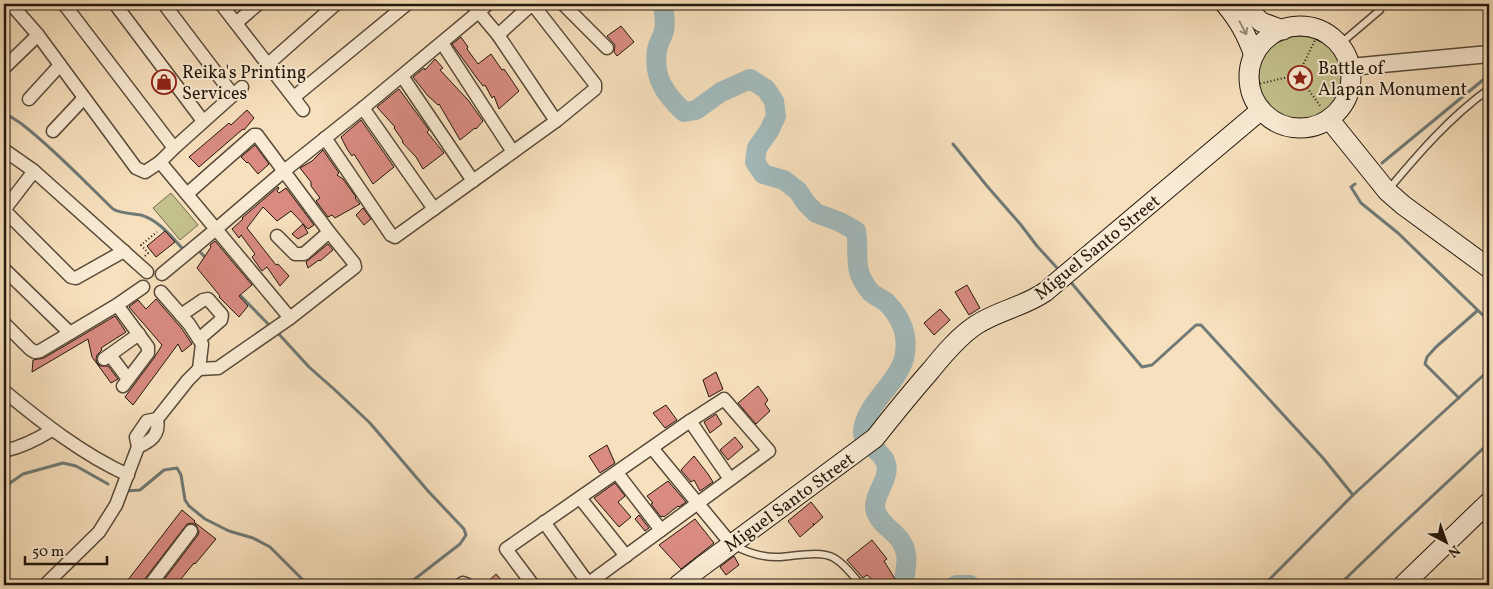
<svg xmlns="http://www.w3.org/2000/svg" width="1493" height="589" viewBox="0 0 1493 589" font-family="Vollkorn,serif">
<style>
.green{fill:#c3c18d;stroke:#736c4d}
.lines{fill:none;stroke-linecap:round;stroke-linejoin:round}
.stream{stroke:#6f7976;stroke-width:3}
.river{stroke:#a2babc;stroke-width:20}
.building{fill:#d98b81;stroke:#23180d}
.service-casing{stroke:#584a39;stroke-width:9}
.minor-casing{stroke:#584a39;stroke-width:15}
.tertiary-casing{stroke:#584a39;stroke-width:19}
.secondary-casing{stroke:#23180d;stroke-width:21}
.path{stroke:#23180d;stroke-width:2;stroke-dasharray:1 2.5;stroke-linecap:butt}
.service{stroke:#faebd4;stroke-width:6}
.minor{stroke:#faebd4;stroke-width:12}
.tertiary{stroke:#faebd4;stroke-width:16}
.secondary{stroke:#faebd4;stroke-width:19}
.oneway{stroke:#998c7a}
.labels{text-anchor:middle;stroke-width:4;stroke-linejoin:round;paint-order:stroke}
.poi-label{font-size:18px;fill:#23180d;stroke:#faebd4;text-anchor:start}
.street-label{font-size:18px;fill:#23180d;stroke:#faebd4}
</style>
<rect width="100%" height="100%" fill="#f7e0bd"/>
<filter id="stains"><feTurbulence type="fractalNoise" baseFrequency=".004" numOctaves="4"/><feColorMatrix values="0 0 0 0 .2 0 0 0 0 .09 0 0 0 0 .02 0 0 0 .5 -.17"/></filter>
<radialGradient id="worn" r=".72"><stop offset=".6" stop-color="#630" stop-opacity="0"/><stop offset="1" stop-color="#630" stop-opacity=".3"/></radialGradient>
<g class="green">
<circle cx="1300" cy="78" r="42"/>
<polygon points="171,193 198,225 180,240 153,208"/>
</g>
<g class="lines">
<g class="stream">
<path d="M4,112C10,117 17,120 23,125C55,150 84,181 113,209C122,214 131,213 141,215C158,220 170,235 182,248"/>
<polyline points="953,144 987,186 1021,225 1037,246 1058,269"/>
<polyline points="1382,163 1489,75"/>
<polyline points="1355,184 1351,187 1361,203 1398,233 1489,321"/>
<polyline points="197,252 199,251 207,259"/>
<polyline points="1069,280 1142,367 1152,365 1196,325 1201,325 1323,458 1353,495"/>
<polyline points="238,293 271,327"/>
<polyline points="277,332 309,367 335,390 370,423 428,491 464,529 466,535 460,544 407,585"/>
<polyline points="1459,398 1425,364 1427,357 1436,347 1477,311"/>
<polyline points="4,491 10,483 23,474 63,463 76,466 108,484"/>
<polyline points="126,491 140,490 164,470 177,468 181,475 185,500 189,506 205,519 229,531 253,538 270,547 308,585"/>
<polyline points="1264,585 1353,495 1489,370"/>
<polyline points="1339,585 1393,533 1489,443"/>
</g>
<g class="river">
<path d="M663,4C664,12 666,23 664,31C662,38 658,43 657,50C653,78 665,94 684,112L696,110L721,92L750,79L766,89L774,101L776,116L769,131L757,148L755,162L763,174L784,180L798,191L806,203L816,213L840,222L856,231C859,245 855,261 860,275C863,281 868,291 873,294C877,297 882,299 886,302C900,316 908,333 905,353C902,381 864,404 863,432C862,442 881,451 885,461C893,478 870,496 876,512C881,528 903,533 906,554C908,563 904,574 904,584L905,585"/>
<polyline points="956,585 970,585"/>
</g>
</g>
<g class="building">
<polygon points="621,26 634,42 617,56 614,52 615,45 607,36"/>
<polygon points="461,37 468,47 467,49 478,64 491,54 502,70 504,69 519,91 499,109 494,96 492,98 485,85 483,86 476,77 452,44"/>
<polygon points="435,59 443,68 440,70 468,100 483,121 476,129 475,128 460,140 439,104 438,105 428,96 413,77 424,68 425,70"/>
<polygon points="399,89 429,130 427,132 444,153 423,169 416,157 402,142 403,141 394,128 395,127 377,107"/>
<polygon points="247,110 254,118 244,130 243,129 199,167 189,157 229,123 231,125"/>
<polygon points="361,120 394,167 373,184 354,154 352,156 347,149 341,137"/>
<polygon points="255,145 269,164 258,174 248,162 247,163 241,157"/>
<polygon points="323,150 339,173 337,175 343,179 356,197 355,198 360,204 335,218 332,215 328,217 316,201 320,198 311,186 311,182 300,168 312,161"/>
<polygon points="278,187 279,188 277,191 279,193 286,188 314,225 308,229 291,211 277,221 263,207 247,228 276,265 278,264 289,276 280,286 267,267 262,271 252,257 255,254 241,235 239,238 232,229 243,219 242,218"/>
<polygon points="363,208 371,219 364,225 356,215"/>
<polygon points="303,224 308,233 298,239 292,234"/>
<polygon points="165,231 175,242 156,257 147,246"/>
<polygon points="215,241 252,285 239,296 248,306 239,317 219,297 220,296 197,268 211,247 210,245"/>
<polygon points="328,244 333,250 320,261 319,260 308,268 306,262"/>
<polygon points="967,285 980,308 969,315 955,292"/>
<polygon points="156,299 182,329 192,344 182,352 178,344 133,405 125,397 154,358 162,345 129,307 138,300 146,309"/>
<polygon points="940,309 950,320 934,335 924,323"/>
<polygon points="115,316 126,332 101,348 102,350 97,355 96,359 97,363 100,366 108,366 118,379 111,383 92,357 88,339 32,372 33,360 44,358"/>
<polygon points="716,372 723,389 709,397 703,380"/>
<polygon points="758,386 768,400 765,404 770,411 756,424 738,403"/>
<polygon points="666,405 677,420 665,428 653,413"/>
<polygon points="716,414 722,424 710,433 704,422"/>
<polygon points="735,437 743,447 728,460 720,450"/>
<polygon points="607,445 615,463 600,473 589,456"/>
<polygon points="694,456 708,474 713,482 700,491 694,480 691,482 681,470"/>
<polygon points="668,481 686,502 679,507 678,506 664,517 663,516 661,517 651,504 653,503 647,496"/>
<polygon points="615,483 625,496 618,502 631,517 619,527 594,498"/>
<polygon points="811,502 823,517 814,525 813,523 814,525 800,537 788,521"/>
<polygon points="182,510 195,521 194,522 216,539 195,564 194,563 176,585 160,585 198,535 199,532 196,525 192,523 187,524 144,580 142,585 124,585"/>
<polygon points="639,515 649,528 645,531 635,519"/>
<polygon points="695,519 714,543 681,569 659,545"/>
<polygon points="872,540 887,559 884,561 897,582 892,585 878,585 867,575 863,578 847,560"/>
<polygon points="734,556 739,565 726,575 720,567"/>
<polygon points="496,574 506,585 484,585"/>
</g>
<g class="lines">
<defs>
<g id="service">
<polyline points="1340,44 1380,10"/>
<path d="M1388,190C1419,153 1450,117 1489,89"/>
<path d="M733,545C748,553 764,558 781,557C795,556 822,550 834,558C845,564 853,576 861,585"/>
</g>
<g id="minor">
<polyline points="11,4 38,35 136,168 145,172 160,162"/>
<polyline points="64,4 174,148"/>
<polyline points="115,4 203,121"/>
<polyline points="164,4 233,95"/>
<polyline points="221,4 303,110"/>
<polyline points="472,4 498,35 556,121"/>
<polyline points="563,4 607,48"/>
<polyline points="236,23 258,4"/>
<polyline points="442,43 513,152"/>
<polyline points="267,65 336,4"/>
<polyline points="5,67 38,35"/>
<polyline points="402,76 473,181"/>
<polyline points="294,97 407,4"/>
<polyline points="29,99 60,65"/>
<polyline points="363,108 434,209"/>
<polyline points="53,131 84,98"/>
<polyline points="325,138 391,235 395,237 556,121 595,89 595,84 534,6 530,6 498,35"/>
<polyline points="4,150 34,171 147,272"/>
<polyline points="187,194 254,135 257,135 329,232 354,263 355,267 290,318"/>
<polyline points="4,210 71,277 76,278 124,251"/>
<polyline points="4,210 34,171"/>
<polyline points="277,236 295,254 304,254 329,232"/>
<polyline points="4,269 70,333"/>
<polyline points="162,274 215,230 284,171 363,108 488,4"/>
<polyline points="117,305 148,347 148,353 123,386"/>
<polyline points="181,315 203,300 208,299 222,315 221,320 199,339"/>
<polyline points="4,323 30,349 35,352 40,351 117,305 143,287"/>
<polyline points="110,355 128,379"/>
<polyline points="104,359 139,334"/>
<polyline points="199,369 218,368 290,318 160,162 174,148 242,87"/>
<path d="M4,391C43,423 82,454 128,475"/>
<polyline points="690,421 730,479"/>
<path d="M138,447C151,441 160,435 157,419"/>
<polyline points="652,448 732,545"/>
<path d="M4,451C22,447 36,440 52,430"/>
<polyline points="617,473 661,530"/>
<polyline points="580,498 626,556"/>
<polyline points="544,522 588,583"/>
<polyline points="45,585 99,532 116,505 138,447 136,437 147,421 157,419 188,380 199,369 202,344 189,324 161,292"/>
<polyline points="150,585 191,531"/>
<polyline points="460,585 463,583 468,585"/>
<polyline points="533,585 506,549 690,421 724,399 769,451 586,585"/>
</g>
<polyline id="tertiary" points="1350,67 1489,54"/>
<g id="secondary">
<path d="M1225,4C1240,22 1246,34 1254,55"/>
<polyline points="1243,4 1261,22 1283,30"/>
<circle cx="1300" cy="77" r="51"/>
<polyline points="1329,119 1387,191 1403,205 1489,268"/>
<path d="M678,585L701,567L875,438C893,415 911,393 931,370C944,354 959,336 976,325C997,311 1023,307 1045,292L1261,110"/>
<polyline points="1403,585 1489,502"/>
</g>
</defs>
<use href="#service" class="service-casing"/>
<use href="#minor" class="minor-casing"/>
<use href="#tertiary" class="tertiary-casing"/>
<use href="#secondary" class="secondary-casing"/>
<g class="path">
<circle cx="1299" cy="77" r="10"/>
<polyline points="1302,67 1320,30"/>
<polyline points="1305,85 1321,107"/>
<polyline points="1250,86 1288,77"/>
<polyline points="145,256 148,253 141,245 157,232"/>
</g>
<use href="#service" class="service"/>
<use href="#minor" class="minor"/>
<use href="#tertiary" class="tertiary"/>
<use href="#secondary" class="secondary"/>
</g>
<defs><path id="oneway-shaft" d="M-6 0H5M1.5-3L5.5 0L1.5 3" fill="none" stroke-width="1.6" stroke-linecap="round" stroke-linejoin="round" transform="scale(1.25)"/></defs>
<use class="oneway" href="#oneway-shaft" transform="translate(1243 28) rotate(62)"/>
<defs>
<symbol id="sight-ring" viewBox="-11 -11 22 22"><circle r="9.5" fill="#faebd4" stroke="#8f2418" stroke-width="1.5"/><path d="M0-6L1.8-2.2L6-1.7L2.9 1.2L3.7 5.4L0 3.3L-3.7 5.4L-2.9 1.2L-6-1.7L-1.8-2.2Z" fill="#8f2418"/></symbol>
<symbol id="shop-ring" viewBox="-11 -11 22 22"><circle r="9.5" fill="#faebd4" stroke="#8f2418" stroke-width="1.5"/><path d="M-5-2.5h2.3a2.7 3.5 0 0 1 5.4 0H5L5.5 6h-11ZM-1.5-2.5h3a1.5 2.3 0 0 0-3 0Z" fill="#8f2418"/></symbol>
</defs>
<g fill-rule="evenodd">
<use href="#sight-ring" x="1286" y="64" width="28" height="28"/>
<use href="#shop-ring" x="150" y="68" width="28" height="28"/>
</g>
<g class="labels">
<g class="poi-label">
<text x="1318" y="74">Battle of<tspan x="1318" dy="21">Alapan Monument</tspan></text>
<text x="182" y="78">Reika's Printing<tspan x="182" dy="21">Services</tspan></text>
</g>
<g class="street-label">
<text transform="translate(1097 247) rotate(-39)" y="6">Miguel Santo Street</text>
<text transform="translate(789 502) rotate(-36)" y="6">Miguel Santo Street</text>
</g>
</g>
<rect width="1493" height="589" fill="none" stroke="#f7e0bd" stroke-width="20"/>
<rect x="5" y="5" width="1483" height="579" fill="none" stroke="#23180d" stroke-width="2.5"/>
<rect x="10" y="10" width="1473" height="569" fill="none" stroke="#23180d"/>
<g transform="translate(1446 542) rotate(139)" stroke="#faebd4" stroke-width="4" paint-order="stroke">
<path d="M0-4L9 19L0 12L-9 19Z" fill="#23180d"/>
<text y="-8" font-size="14" font-weight="bold" text-anchor="middle" fill="#23180d">N</text>
</g>
<path d="M25 556v8h82v-8" fill="none" stroke="#23180d" stroke-width="2.5"/>
<text x="32" y="556" font-size="15" fill="#23180d" stroke="#faebd4" stroke-width="4" paint-order="stroke">50 m</text>
<rect width="100%" height="100%" filter="url(#stains)"/>
<rect width="100%" height="100%" fill="url(#worn)"/>
</svg>
